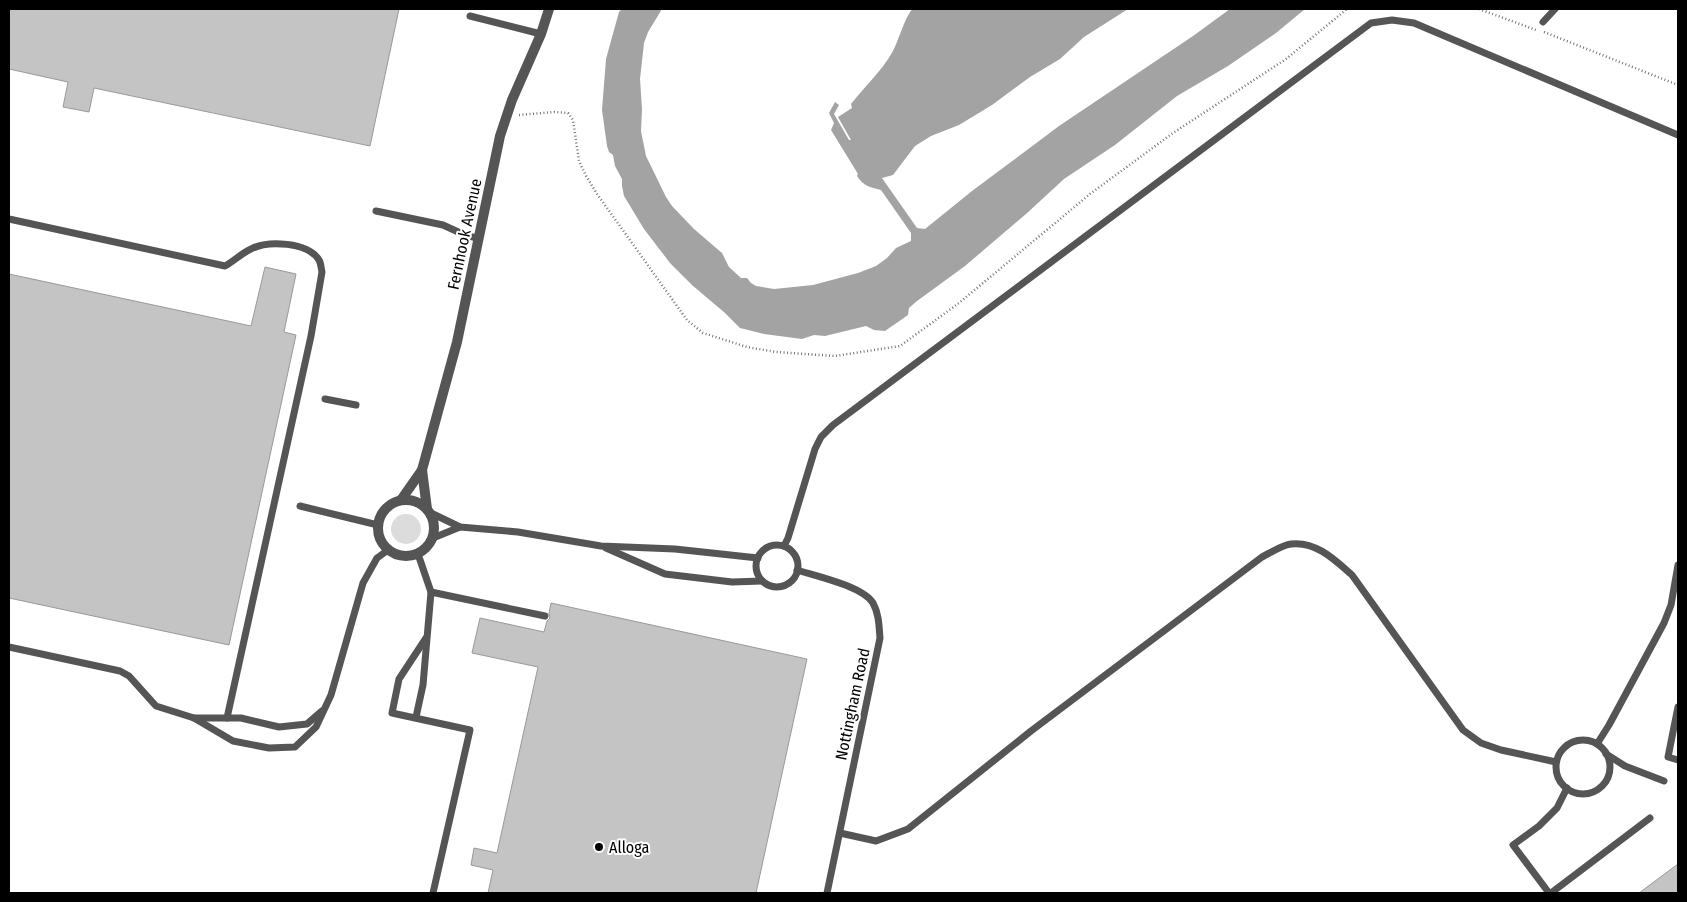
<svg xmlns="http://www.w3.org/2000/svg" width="1687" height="902" viewBox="0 0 1687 902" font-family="'Fira Sans Condensed',sans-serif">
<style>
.green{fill:#dcdcdc}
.water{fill:#a3a3a3}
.building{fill:#c4c4c4;stroke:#999}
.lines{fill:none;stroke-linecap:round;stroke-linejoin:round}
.path{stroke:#777;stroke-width:2.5;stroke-dasharray:1 2.5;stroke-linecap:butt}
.lane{stroke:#555;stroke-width:7}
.street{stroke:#555;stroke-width:10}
.poi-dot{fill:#000;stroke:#fff;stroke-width:2}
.labels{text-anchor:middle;stroke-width:4;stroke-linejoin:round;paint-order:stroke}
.street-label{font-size:16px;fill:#000;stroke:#fff}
.poi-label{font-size:16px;fill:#000;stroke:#fff;text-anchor:start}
</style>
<rect width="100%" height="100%" fill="#fff"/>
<circle class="green" cx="406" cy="529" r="15"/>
<path class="water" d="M622,9H662L648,32L644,43L640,79L642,109L641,131L646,156L666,197L672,206L694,229L722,253L729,267L741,278H747L751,283L756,286L774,289L813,285L858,273L876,266L887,258L896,248L911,241V233L881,190C870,187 863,186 857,176L858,174L831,130L834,123L829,113L835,102L839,105L834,114L849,140H851L838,117L852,108L851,104C865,86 882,71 893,51C900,37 903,22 912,9H1128L1084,37L1060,59L1030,77L992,105L959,125L931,136L915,146L893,175L882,178L917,228L925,229L972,191L1059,126L1193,36L1230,9H1305L1276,33L1228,66L1177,96L1115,145L1064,179L1026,214L965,266L917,301L909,308L908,315L885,331L874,330L866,326L825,336L814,335L802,339L764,334L740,328L725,313L692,285L670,263L644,229L624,196L622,186V179L615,166L613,155L609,152L607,146L602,110L606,59L619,12Z"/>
<g class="building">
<polygon points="9,9 399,9 370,146 94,88 89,112 63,107 68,82 9,69"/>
<polygon points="265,267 296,274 284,332 296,335 229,645 9,598 9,274 251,326"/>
<polygon points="551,603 807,659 756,893 488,893 493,870 471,865 474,848 497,853 538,667 472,653 480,618 544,632 547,621 550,618 549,613"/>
<polygon points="1678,864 1678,893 1639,893"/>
</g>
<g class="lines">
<g class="path">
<polyline points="1479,9 1536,30"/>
<polyline points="1544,32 1678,85"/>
<polyline points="519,115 554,112 568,113 573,120 579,161 585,174 597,194 687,320 703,333 747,347 776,352 835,356 900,346 959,303 1090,194 1173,133 1286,59 1347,9"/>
</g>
<g class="lane">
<polyline points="470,16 541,34"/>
<polyline points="1543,22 1555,9"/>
<polyline points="376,211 443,225 467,236 478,238"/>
<path d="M9,219L225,266C234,261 242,253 251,249C268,240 308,242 319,260C321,263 321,268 322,272L311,336L227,718"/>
<polyline points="325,399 356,405"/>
<polyline points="300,506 378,525"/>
<polyline points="431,513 460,527 518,532 601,546 675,549 758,558"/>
<polyline points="433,538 460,527"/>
<circle cx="777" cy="566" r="21"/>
<polyline points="784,546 788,538 815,449 821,437 833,425 1371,23 1392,20 1414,23 1678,135"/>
<polyline points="606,548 665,574 732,582 762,581"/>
<path d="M797,570C816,576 862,586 873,603C879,614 879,626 880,638L827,893"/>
<polyline points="431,592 545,616"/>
<polyline points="426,638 399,679 392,713 470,730 433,893"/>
<polyline points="9,647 120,671 129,676 156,706 194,718 233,741 269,748 295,747 316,727 331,695 363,583 377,558 388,550"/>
<polyline points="1678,707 1668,757 1678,760"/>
<polyline points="416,717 423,685 431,592 418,554"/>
<polyline points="194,718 241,718 279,727 307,724 322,711"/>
<circle cx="1583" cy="767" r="27"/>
<polyline points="1597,744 1609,725 1664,623 1671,605 1678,565"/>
<polyline points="1606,754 1625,766 1664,781"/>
<path d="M840,833L876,841L908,829L1031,731L1262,557C1270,553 1282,545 1291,544C1316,541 1335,560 1352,575L1463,730L1481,743L1501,750L1556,762"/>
<polyline points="1549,893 1513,845 1539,826 1557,808 1567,788"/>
<polyline points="1551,893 1650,818"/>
</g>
<g class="street">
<polyline points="422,470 427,509"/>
<circle cx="406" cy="528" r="28"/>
<polyline points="401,500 422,470 457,342 500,136 512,100 541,34 549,9"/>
</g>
</g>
<circle class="poi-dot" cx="599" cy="847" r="5"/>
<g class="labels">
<g class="street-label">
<text transform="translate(464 234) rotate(-78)" y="6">Fernhook Avenue</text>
<text transform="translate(852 704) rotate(-78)" y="6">Nottingham Road</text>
</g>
<g class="poi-label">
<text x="609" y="853">Alloga</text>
</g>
</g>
<rect width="1687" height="902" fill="none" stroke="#000000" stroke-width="20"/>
</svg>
